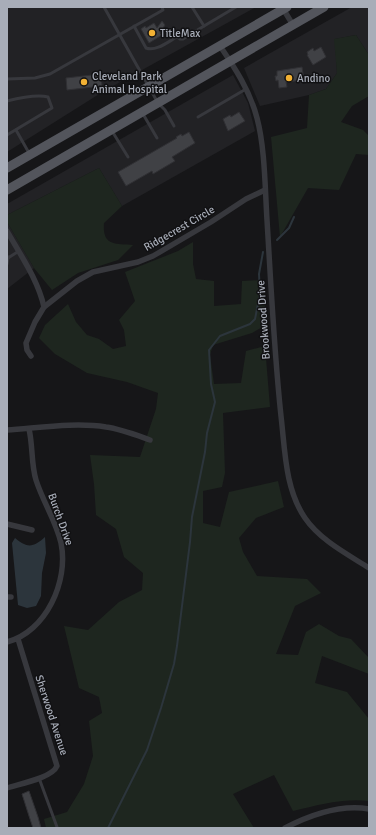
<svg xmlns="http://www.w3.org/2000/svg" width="376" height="835" viewBox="0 0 376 835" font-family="Signika,sans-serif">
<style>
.built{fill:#222225}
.green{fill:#1e261f}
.water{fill:#2c353c}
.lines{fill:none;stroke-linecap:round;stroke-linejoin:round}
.stream{stroke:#2c353c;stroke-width:2}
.building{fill:#404145;stroke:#303034}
.service{stroke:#37383d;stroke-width:3}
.minor{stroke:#37383d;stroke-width:5.5}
.primary{stroke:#53555c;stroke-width:9}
.poi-dot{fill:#f2b134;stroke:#111113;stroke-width:1.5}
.labels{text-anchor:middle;stroke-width:3;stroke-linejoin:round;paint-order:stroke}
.poi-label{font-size:11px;fill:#a8adb8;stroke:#111113;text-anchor:start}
.street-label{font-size:11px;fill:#a8adb8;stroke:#111113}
</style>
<rect width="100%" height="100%" fill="#161618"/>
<g class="built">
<polygon points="7,7 256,7 104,91 7,152"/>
<polygon points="352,7 369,7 369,55 356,35 335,39 337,73 326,89 309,95 260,106 244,68"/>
<polygon points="233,75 248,103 255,131 122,206 99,168 7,215 7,204"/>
<polygon points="7,222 34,268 7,289"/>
</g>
<g class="green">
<polygon points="356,35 369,55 369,96 352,106 341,122 363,130 369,136 369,155 356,154 339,190 308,188 280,237 271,137 307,128 309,95 326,89 337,73 334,39"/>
<path d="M99,168L122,206L104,223C102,246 115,244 133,245L118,260L78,273L52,290L34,268L7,222V215Z"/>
<path d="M193,242V264L196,279L214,281V306L241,304L242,281L264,280L266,325L252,333L213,345L210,355L214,384L241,383L246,351L265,346L270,407L223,413L225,473L222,487L203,491V523L220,527L229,492L278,481L284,507L256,518L239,538L243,552L257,576L307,579L321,593L295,606L276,654L298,655L306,632L319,624L339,636L351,639L369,658V674L322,656L315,683L347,692L369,719V801C343,798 319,805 293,811L274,775L233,794L254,828H46L44,819L67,812L84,784L93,756L89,721L102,713L99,697L79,688L64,626L88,630L119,602L142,590L143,573L124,557L116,529L96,515L94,484L90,455L140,457L156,409L158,393L127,382L87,373L55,354L39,338L45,325L68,304L76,322L87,335L99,339L113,349L126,346L124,330L119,320L135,301L125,272L178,251Z"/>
</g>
<path class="water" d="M45,537L46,553L42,573L41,596L36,606L27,608L18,605L12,543L15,538C27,548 33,548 45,537Z"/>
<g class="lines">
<g class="stream">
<polyline points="277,240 289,228 294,217"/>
<polyline points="108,828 147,750 161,708 174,664 177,646 190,542 192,517 205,452 207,433 215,402 211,384 209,350 220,336 250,324 255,319 260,294 259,274 263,252"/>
</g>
</g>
<g class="building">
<polygon points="162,21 165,25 160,33 162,35 149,43 141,29 145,26 146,28 154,23 157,28"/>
<polygon points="321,47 326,57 313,65 307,55 308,55 307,52 313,48 314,51"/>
<polygon points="302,67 304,80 286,82 287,87 279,88 278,80 276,81 275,76 277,76 277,71"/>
<polygon points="101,74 102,86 67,90 66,78"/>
<polygon points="239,112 245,121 228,131 223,119 230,115 231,117"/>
<polygon points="189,132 195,143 172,157 175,161 153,174 152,171 126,186 118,172 177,138 176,137 181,134 182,136"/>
<polygon points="29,791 38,817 41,828 33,828 29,816 22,794"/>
</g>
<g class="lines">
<g class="service">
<polyline points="104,7 158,103 165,110 174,126"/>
<polyline points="192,7 204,26 236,7"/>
<path d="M134,26L146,48C156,52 169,41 177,37L180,39H183L204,26"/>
<polyline points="7,79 35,78 50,74 163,10 162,7"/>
<path d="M7,101C19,98 36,94 48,97L52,108L7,135"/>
<polyline points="143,114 157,138"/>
<polyline points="198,117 246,89"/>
<polyline points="16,130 29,153"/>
<polyline points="112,131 128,157"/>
<polyline points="7,256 8,258 19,251"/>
<polyline points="7,264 8,258"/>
<polyline points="39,778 57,827"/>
</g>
<g class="minor">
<polyline points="282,7 293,25"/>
<path d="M220,46C235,68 250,91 257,118C265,148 265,188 267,220C271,285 274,351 281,416C285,450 285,489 305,518C320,540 347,554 369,568"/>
<path d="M7,231C21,256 38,280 44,307"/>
<polyline points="31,356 27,350 26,343 35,322 44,307 77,281 93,272 138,262 153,256 211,222 246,199 265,190"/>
<path d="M7,430C38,428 75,422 106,427C121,429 136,435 150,440"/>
<polyline points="7,524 32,530"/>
<polyline points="7,597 11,597"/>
<path d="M7,642C46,632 69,581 61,543C56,521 43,502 36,480C31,464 33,446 29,429"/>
<path d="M7,788C19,784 52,778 57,766L18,639"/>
<path d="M285,828C310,815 340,804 369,809"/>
</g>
<g class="primary">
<polyline points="7,168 287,7"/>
<polyline points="7,190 324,7"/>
</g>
</g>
<g class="poi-dot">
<circle cx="152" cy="33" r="4"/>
<circle cx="289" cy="78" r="4"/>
<circle cx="84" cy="82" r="4"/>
</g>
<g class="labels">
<g class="poi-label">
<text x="160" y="37">TitleMax</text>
<text x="92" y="80">Cleveland Park<tspan x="92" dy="13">Animal Hospital</tspan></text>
<text x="297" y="82">Andino</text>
</g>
<g class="street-label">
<text transform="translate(179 228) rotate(-30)" y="4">Ridgecrest Circle</text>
<text transform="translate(263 320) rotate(-94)" y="4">Brookwood Drive</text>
<text transform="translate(61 519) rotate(70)" y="4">Burch Drive</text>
<text transform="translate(52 715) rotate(72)" y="4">Sherwood Avenue</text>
</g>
</g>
<rect width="376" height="835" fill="none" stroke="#a8adb8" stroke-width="16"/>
</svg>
